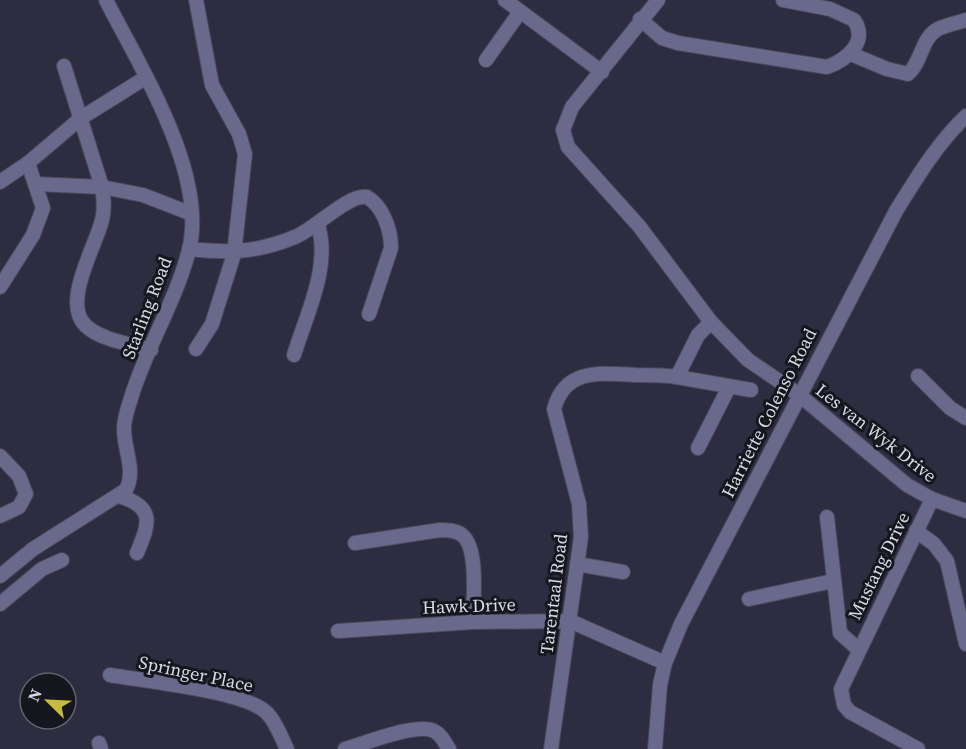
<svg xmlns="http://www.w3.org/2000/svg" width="966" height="749" viewBox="0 0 966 749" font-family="'Source Serif 4',serif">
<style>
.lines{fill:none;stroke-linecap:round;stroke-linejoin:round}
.minor-casing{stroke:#49485b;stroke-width:16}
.minor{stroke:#69698c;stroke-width:14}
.labels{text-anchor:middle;stroke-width:6;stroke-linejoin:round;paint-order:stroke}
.street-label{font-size:18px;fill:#d9d9e6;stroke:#16161f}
</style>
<rect width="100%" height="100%" fill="#2d2c40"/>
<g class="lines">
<defs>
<g id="minor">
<polyline points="196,0 212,85 239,134 245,154 234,254 212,324 196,349"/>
<polyline points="505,0 602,72"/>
<polyline points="658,0 572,107 563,130 568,147 639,226 711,322 748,360 798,394 907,485 932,499 966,511"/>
<path d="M640,19L662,38L678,43L827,67C846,60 869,42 854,20L830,9L783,0"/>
<path d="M851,54L887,69L908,74C922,62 921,38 938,29C946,25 957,23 966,20"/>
<polyline points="486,60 520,12"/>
<path d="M64,66L102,187C104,199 105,209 102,220C96,246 61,303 86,326C101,340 131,344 151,350"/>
<polyline points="0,182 28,163 81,118 145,78"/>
<polyline points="36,184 102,187 143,195 192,214"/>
<path d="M189,249C229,253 256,253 295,237C315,229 348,194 367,197C383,206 391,230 391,248L369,314"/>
<polyline points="0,287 33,235 43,208 28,163"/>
<path d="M294,355C306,315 331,267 318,225"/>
<polyline points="918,376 950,408 966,418"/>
<polyline points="677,377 751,390"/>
<polyline points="698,448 729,387"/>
<polyline points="0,456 19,476 26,494 19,507 0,516"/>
<path d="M119,496C156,507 149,524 137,553"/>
<polyline points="827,517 840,633 858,649"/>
<polyline points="916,531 934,544 947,561 966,644"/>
<path d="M355,543L440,530C447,530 456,530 462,535C479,548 473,602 473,622"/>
<polyline points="577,564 623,572"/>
<path d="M0,576L33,549L126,490C136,470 124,450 124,429C124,418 128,408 131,398C146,348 176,301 189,250C208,174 140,67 106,0"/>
<polyline points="749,599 833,581"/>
<polyline points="0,604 42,569 62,560"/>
<polyline points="338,631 473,622 570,621 665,663"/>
<path d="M110,675C144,681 245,691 267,713C276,722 281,737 287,749"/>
<polyline points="99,743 101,749"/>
<path d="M345,749C364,744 417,722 434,731C441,734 445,743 449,749"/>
<path d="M551,749L581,537L579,504L554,409C565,368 600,373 635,375C649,375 664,375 677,377L698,335L711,322"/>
<path d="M655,749L660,685L665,663L681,624L896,211C917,177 937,144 966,116"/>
<polyline points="918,749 850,712 844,705 841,689 932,499"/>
</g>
</defs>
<use href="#minor" class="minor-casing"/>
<use href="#minor" class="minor"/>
</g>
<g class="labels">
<g class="street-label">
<text transform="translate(147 308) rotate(-69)" y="6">Starling Road</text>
<text transform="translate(769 413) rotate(-63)" y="6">Harriette Colenso Road</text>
<text transform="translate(876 433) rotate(38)" y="6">Les van Wyk Drive</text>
<text transform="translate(879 566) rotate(-64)" y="6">Mustang Drive</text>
<text transform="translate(554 594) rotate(-83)" y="6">Tarentaal Road</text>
<text transform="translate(469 606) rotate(-2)" y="6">Hawk Drive</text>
<text transform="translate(196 674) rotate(12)" y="6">Springer Place</text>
</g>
</g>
<g transform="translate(48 701) rotate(294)"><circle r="28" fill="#16161f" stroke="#64646f" stroke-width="1.5"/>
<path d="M0-4.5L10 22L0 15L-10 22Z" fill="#c5bc3d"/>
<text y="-9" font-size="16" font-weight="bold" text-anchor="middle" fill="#d9d9e6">N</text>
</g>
</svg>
